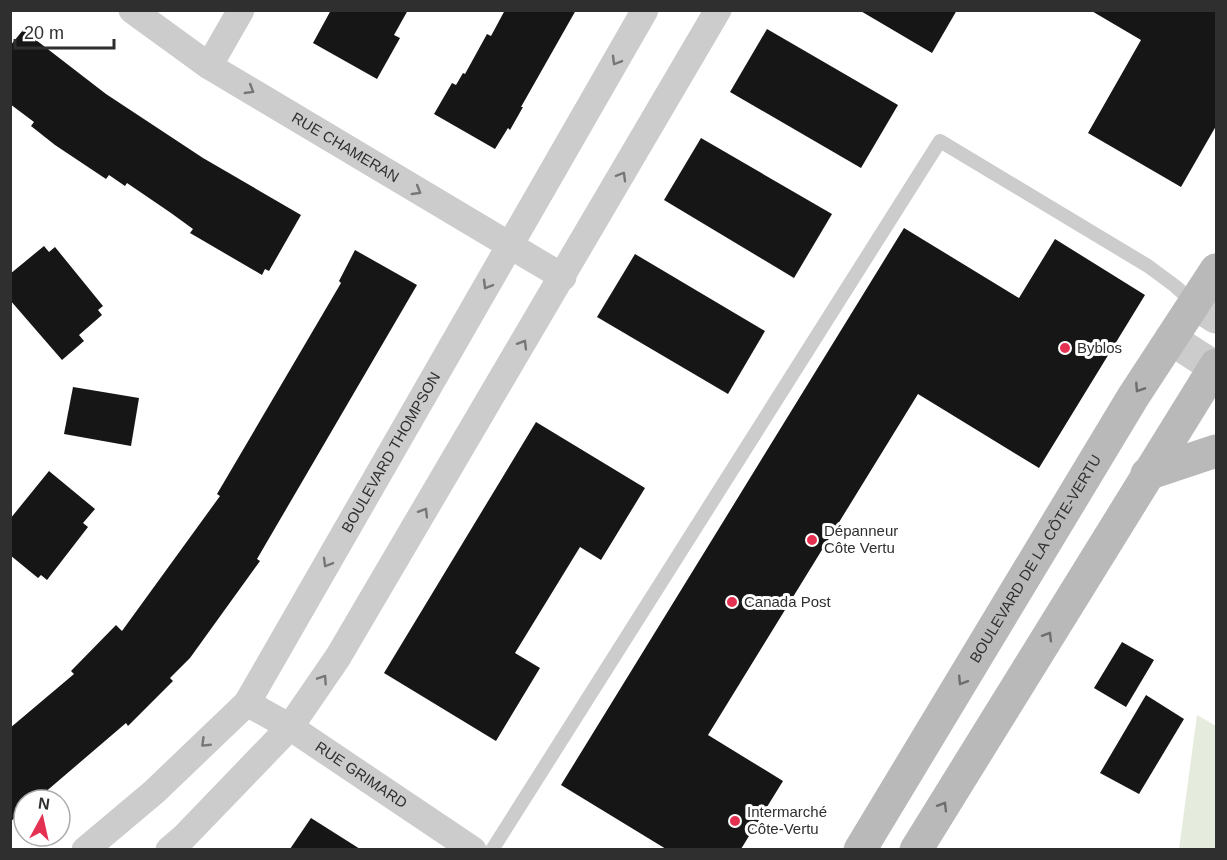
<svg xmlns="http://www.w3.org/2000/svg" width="1227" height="860" viewBox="0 0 1227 860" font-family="Helvetica,sans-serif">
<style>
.green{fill:#e6ecdd}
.building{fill:#161616}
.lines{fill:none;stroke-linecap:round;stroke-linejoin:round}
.service{stroke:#ccc;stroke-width:14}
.minor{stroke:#ccc;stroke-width:27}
.tertiary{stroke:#ccc;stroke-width:33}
.secondary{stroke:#b9b9b9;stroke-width:33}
.oneway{stroke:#767676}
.oneway2{stroke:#6d6d6d}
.poi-dot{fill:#e53151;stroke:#fff;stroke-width:2}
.labels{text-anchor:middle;stroke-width:6;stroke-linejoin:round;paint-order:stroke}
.street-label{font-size:15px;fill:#2f2f2f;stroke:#fff}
.poi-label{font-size:15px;fill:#2f2f2f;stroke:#fff;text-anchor:start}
</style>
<rect width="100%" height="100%" fill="#fff"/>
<polygon class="green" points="1197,715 1216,726 1216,849 1179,849"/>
<g class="building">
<polygon points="331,10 408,10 394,35 400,38 377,79 313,43"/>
<polygon points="505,10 576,10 521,107 523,107 510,130 508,128 495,149 434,114 452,83 456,85 463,73 465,74 487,34 491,36"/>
<polygon points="859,10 957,10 932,53"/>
<polygon points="1090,10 1216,10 1216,126 1181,187 1088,133 1141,40"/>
<polygon points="767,29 898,105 861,168 730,92"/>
<polygon points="23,30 106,94 203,158 301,215 269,271 265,269 262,275 190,233 193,229 171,213 127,183 125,186 109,175 106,179 55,145 31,126 34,122 10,104 10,46"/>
<polygon points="701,138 832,214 794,278 664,200"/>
<polygon points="904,228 1019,298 1055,239 1145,295 1039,468 918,394 708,735 783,781 741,849 666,849 561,785"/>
<polygon points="44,246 49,252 55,247 103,306 98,310 102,315 79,335 84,341 62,360 10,300 10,274"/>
<polygon points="355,250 417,285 257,559 260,561 190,658 170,678 173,681 128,726 126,723 36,800 24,800 24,810 10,822 10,728 74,674 71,671 116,625 122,631 220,496 217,494 341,283 339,281"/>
<polygon points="635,254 765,331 728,394 597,317"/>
<polygon points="73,387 139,398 131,446 64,434"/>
<polygon points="536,422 645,488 601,560 580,547 515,653 540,668 496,741 384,673"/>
<polygon points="49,471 95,509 83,523 88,527 47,580 41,575 38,578 10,555 10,519"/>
<polygon points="1122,642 1154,660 1126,707 1094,688"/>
<polygon points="1146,695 1184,719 1139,794 1100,773"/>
<polygon points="311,818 360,849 290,849"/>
</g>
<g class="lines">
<polyline class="service" points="492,850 940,141 1148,266 1175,286 1194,303"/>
<g class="minor">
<path id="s1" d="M132,10L209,66L563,277"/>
<polyline points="209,66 241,10"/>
<path id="s2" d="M247,703L290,727L473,850"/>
<path id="s3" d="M85,850L154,792L247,703L645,10"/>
<polyline points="169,850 184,837 290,727 338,657 718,10"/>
</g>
<g class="tertiary">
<polyline points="1194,303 1216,317"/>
<polyline points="1171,339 1216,368"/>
</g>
<g class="secondary">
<polyline points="1147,474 1216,451"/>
<path id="s4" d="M860,850L1133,397L1216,270"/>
<polyline points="916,850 1216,365"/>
</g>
</g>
<defs><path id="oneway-chevron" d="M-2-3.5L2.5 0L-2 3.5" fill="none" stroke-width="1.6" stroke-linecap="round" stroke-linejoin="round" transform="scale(1.5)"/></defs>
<g class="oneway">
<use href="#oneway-chevron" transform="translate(616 61) rotate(120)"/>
<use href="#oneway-chevron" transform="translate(250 90) rotate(31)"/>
<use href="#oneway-chevron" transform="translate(622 176) rotate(-60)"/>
<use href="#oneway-chevron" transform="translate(417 191) rotate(31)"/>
<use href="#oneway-chevron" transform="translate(487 285) rotate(120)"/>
<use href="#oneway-chevron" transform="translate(523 344) rotate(-59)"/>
<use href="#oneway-chevron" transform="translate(424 512) rotate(-59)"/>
<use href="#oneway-chevron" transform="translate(327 563) rotate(120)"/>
<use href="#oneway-chevron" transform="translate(323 679) rotate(-56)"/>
<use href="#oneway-chevron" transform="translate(205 743) rotate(136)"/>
</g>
<g class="oneway2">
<use href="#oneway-chevron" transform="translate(1139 388) rotate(123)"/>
<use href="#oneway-chevron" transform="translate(1048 636) rotate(-59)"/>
<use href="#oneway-chevron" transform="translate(962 681) rotate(122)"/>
<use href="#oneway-chevron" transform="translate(943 806) rotate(-59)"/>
</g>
<g class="poi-dot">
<circle cx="1065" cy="348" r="6"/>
<circle cx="812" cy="540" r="6"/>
<circle cx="732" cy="602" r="6"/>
<circle cx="735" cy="821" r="6"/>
</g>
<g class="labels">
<g class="street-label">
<text dy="5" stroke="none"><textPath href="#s1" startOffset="254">RUE CHAMERAN</textPath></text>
<text dy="5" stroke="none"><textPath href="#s3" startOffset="508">BOULEVARD THOMPSON</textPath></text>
<text dy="5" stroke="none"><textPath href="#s4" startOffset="340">BOULEVARD DE LA CÔTE-VERTU</textPath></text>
<text dy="5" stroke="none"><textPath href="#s2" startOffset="135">RUE GRIMARD</textPath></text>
</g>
<g class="poi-label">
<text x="1077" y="353">Byblos</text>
<text x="824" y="536">Dépanneur<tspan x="824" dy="17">Côte Vertu</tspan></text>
<text x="744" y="607">Canada Post</text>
<text x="747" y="817">Intermarché<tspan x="747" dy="17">Côte-Vertu</tspan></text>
</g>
</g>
<rect width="1227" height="860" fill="none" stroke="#2f2f2f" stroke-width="24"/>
<g transform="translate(42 818) rotate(8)"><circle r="28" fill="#ffffff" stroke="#acacac" stroke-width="1.5"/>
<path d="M0-4.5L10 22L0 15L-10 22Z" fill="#e53151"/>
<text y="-9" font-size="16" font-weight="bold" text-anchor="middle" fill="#2f2f2f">N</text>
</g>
<path d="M15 39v9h99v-9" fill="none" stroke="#2f2f2f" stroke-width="3"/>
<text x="24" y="39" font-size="18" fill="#2f2f2f" stroke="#ffffff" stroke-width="4.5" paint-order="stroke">20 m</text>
</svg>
